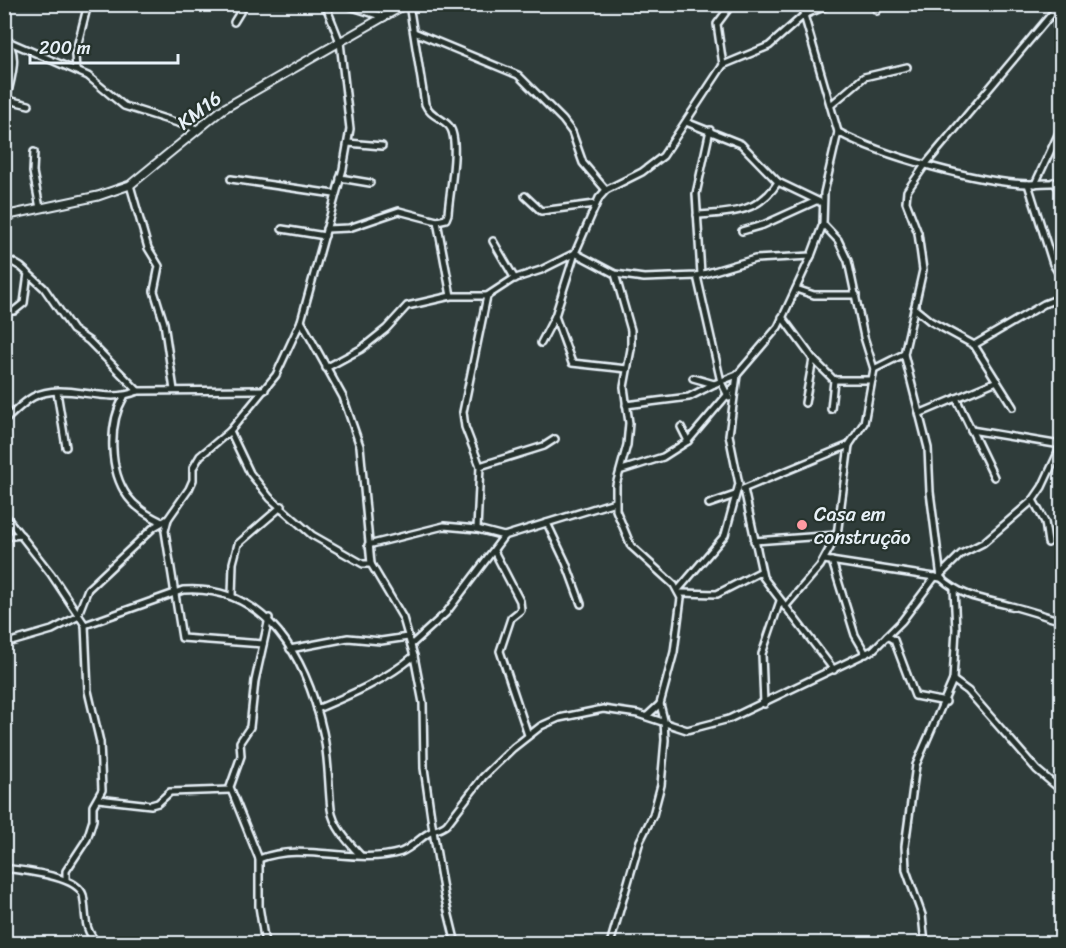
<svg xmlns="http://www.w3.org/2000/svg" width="1066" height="948" viewBox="0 0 1066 948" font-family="Sriracha,sans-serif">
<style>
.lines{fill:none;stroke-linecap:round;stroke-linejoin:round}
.street-casing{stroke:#e8f1f8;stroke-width:10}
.secondary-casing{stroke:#e8f1f8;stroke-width:11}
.street{stroke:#26332d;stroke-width:5}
.secondary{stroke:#26332d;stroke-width:7}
.poi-dot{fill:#ff9aa2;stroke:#26332d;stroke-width:2}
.labels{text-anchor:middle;stroke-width:4.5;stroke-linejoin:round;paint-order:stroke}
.street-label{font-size:20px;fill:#e8f1f8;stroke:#26332d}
.poi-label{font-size:20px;fill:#e8f1f8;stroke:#26332d;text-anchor:start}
</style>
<rect width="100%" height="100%" fill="#2f3c3a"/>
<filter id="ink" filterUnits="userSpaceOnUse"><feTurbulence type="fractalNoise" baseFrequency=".0167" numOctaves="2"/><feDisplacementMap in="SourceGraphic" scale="12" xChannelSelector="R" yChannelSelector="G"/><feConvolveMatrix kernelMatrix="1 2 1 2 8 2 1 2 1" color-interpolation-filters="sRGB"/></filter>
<g filter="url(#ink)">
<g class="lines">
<defs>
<g id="street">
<polyline points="343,4 384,17"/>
<path d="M409,4L425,104C430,116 441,117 449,126C461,140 449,193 448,214L446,219L437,221"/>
<polyline points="874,4 877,11"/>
<polyline points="4,7 8,4"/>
<polyline points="1059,7 1057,26 1062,41"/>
<polyline points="234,22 245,4"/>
<polyline points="414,32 518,75 563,120 572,132 583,163 606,190"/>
<path d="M4,35C21,55 11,77 6,100"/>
<polyline points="10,42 88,76 124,106 197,129"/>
<polyline points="723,65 717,24 732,4"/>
<polyline points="76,70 75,55 88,4"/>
<polyline points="4,99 29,105"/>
<polyline points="831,105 864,77 907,67"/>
<polyline points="686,122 741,144 778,182 822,203"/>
<path d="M838,132C882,156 980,183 1029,184C1040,184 1051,182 1062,183"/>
<polyline points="348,143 382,146"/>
<polyline points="34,152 33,172 40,208"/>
<polyline points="340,178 370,183"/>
<polyline points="231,179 334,194"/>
<polyline points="1053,182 1062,190"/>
<polyline points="1028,184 1053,264 1062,279"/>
<polyline points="1035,184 1062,126"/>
<polyline points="130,185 148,248 159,266 154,291 164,323 174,390"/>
<polyline points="525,196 541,211 595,204"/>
<path d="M697,215C730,213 759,213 778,182"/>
<polyline points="282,229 325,236"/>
<polyline points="326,229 349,228 399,211 437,221 451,296"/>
<polyline points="742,231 763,225 816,201"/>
<polyline points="493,241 515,279"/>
<polyline points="575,253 615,274 644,278 697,276 755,259 811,256"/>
<polyline points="4,257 21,267 44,288 73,330 89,341 138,391"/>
<polyline points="701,274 696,194 710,130"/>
<polyline points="697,276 721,382 729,398"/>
<polyline points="796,289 814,295 856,295"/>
<polyline points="914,308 930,321 974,345 1013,407"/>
<polyline points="4,312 14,311 24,303 28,273"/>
<polyline points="782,317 813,359 834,380 872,380"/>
<polyline points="301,321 343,169 350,129 340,42 325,4"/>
<polyline points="541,343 555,316"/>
<polyline points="974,345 1044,304 1062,297"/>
<polyline points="326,368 361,349 386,329 407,306 451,296 487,296 513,279 541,270 575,253"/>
<polyline points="627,369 572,363 555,316 575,253 599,198 606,190 642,172 663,156 723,65 769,46 804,15 807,4"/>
<polyline points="874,369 904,354"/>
<polyline points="693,378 714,384 737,375"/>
<polyline points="57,392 66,447"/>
<path d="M124,397C108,424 109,471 128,497C137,509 149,516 162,522"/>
<polyline points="956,398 994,477"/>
<polyline points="805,403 813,359"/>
<polyline points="626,405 689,397 714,384"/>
<polyline points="831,409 834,380"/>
<polyline points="921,413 997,381"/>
<path d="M4,421C14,413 22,403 33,397C66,380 104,406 138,391L265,390"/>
<polyline points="681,427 688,441"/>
<polyline points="971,430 1061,445"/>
<polyline points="230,431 250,473 270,498 312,535 363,564 371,564"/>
<polyline points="480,466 544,446 555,439"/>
<polyline points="622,470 663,457 688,441 733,388"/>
<polyline points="743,489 849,445"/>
<polyline points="744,489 763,577 834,670"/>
<polyline points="1033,500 1045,522 1048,543"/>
<polyline points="709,504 735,495"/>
<polyline points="4,514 51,574 85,625 88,691 100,742 102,790 93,806 93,820 87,839 66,871 66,879"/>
<polyline points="547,523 566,563 581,604"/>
<polyline points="477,529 480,466 465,427 463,412 487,296"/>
<polyline points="4,537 21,535"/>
<polyline points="754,541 837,535"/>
<polyline points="368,545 444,526 477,529 504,536 615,502"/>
<polyline points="494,551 520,601 521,610 511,618 500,651 528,735"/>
<path d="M824,560L941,578C963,598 984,599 1011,606C1028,610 1045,616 1062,621"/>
<polyline points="832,561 855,635 866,654"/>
<polyline points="941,574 961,554 983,543 1033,500 1042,487 1062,444"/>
<polyline points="941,578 930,492 928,448 904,354 923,270 918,233 906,202 907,191 925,165 1060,4"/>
<polyline points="678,590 725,535 739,484 729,435 737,375 778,327 811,256 823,224 824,193 838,132 804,15 826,6"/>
<polyline points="681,593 717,594 760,572"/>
<polyline points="232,596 233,563 238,544 282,506"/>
<polyline points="785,607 820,566 837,535 849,445 864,423 874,369 864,337 848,261 838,240 823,224"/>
<path d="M85,625L183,590C267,584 307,660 323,732C329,758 328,783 331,809C333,826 349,843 360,855"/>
<polyline points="887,636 894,640 915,696 946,702"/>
<polyline points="4,644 52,630 77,617 88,589 154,527 168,519"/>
<polyline points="263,644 182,638 165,531 168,519 189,489 193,480 193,468 200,456 230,431 276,375 301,321 343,397 360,446 371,564 403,618 414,656 423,703 424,768 433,831 444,895 456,944"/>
<polyline points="411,645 446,613 504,536"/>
<polyline points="290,649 348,638 381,641 408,637"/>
<polyline points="953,680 968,691 1037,770 1062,791"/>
<polyline points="764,704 762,654 780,601"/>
<path d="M317,709C350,695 386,680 414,656"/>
<polyline points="647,716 660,704"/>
<polyline points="98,799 151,805 158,803 170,792 230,790"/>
<path d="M259,859C304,841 355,866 401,852C411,848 418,840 427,834C434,829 441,830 447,824L483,777L513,748L541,726L559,718L603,709L638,714L687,730L729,719L873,650L902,621L935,577"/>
<path d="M4,868C23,871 77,875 83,895C87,915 82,928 98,944"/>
<polyline points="265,944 259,906 259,859 230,787 241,756 240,742 250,727 255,681 269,618"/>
<polyline points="610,944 640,841 653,815 661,785 665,740 664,720 660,704 674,652 681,598 674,585 631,546 616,510 616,485 627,445 629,423 624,387 631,349 631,330 615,274"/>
<polyline points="925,944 922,915 906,870 905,846 916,765 953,680 956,629 954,589"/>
</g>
<polyline id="secondary" points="4,216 98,196 130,185 223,109 406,4"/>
</defs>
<use href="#street" class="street-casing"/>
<use href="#secondary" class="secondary-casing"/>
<use href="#street" class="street"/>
<use href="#secondary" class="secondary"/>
</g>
</g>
<circle class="poi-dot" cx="802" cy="525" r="6"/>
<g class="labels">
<g class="street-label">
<text transform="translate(199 110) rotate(-37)" y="7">KM16</text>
</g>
<g class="poi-label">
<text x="814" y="521">Casa em<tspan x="814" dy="23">construção</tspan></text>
</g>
</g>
<rect width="1066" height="948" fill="none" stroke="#26332d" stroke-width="24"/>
<rect x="12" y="12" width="1042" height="924" fill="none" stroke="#e8f1f8" stroke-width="2" filter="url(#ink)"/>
<path d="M30 54v9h148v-9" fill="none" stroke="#e8f1f8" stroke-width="3"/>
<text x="39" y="54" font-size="18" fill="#e8f1f8" stroke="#26332d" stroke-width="4.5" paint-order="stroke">200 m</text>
</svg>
